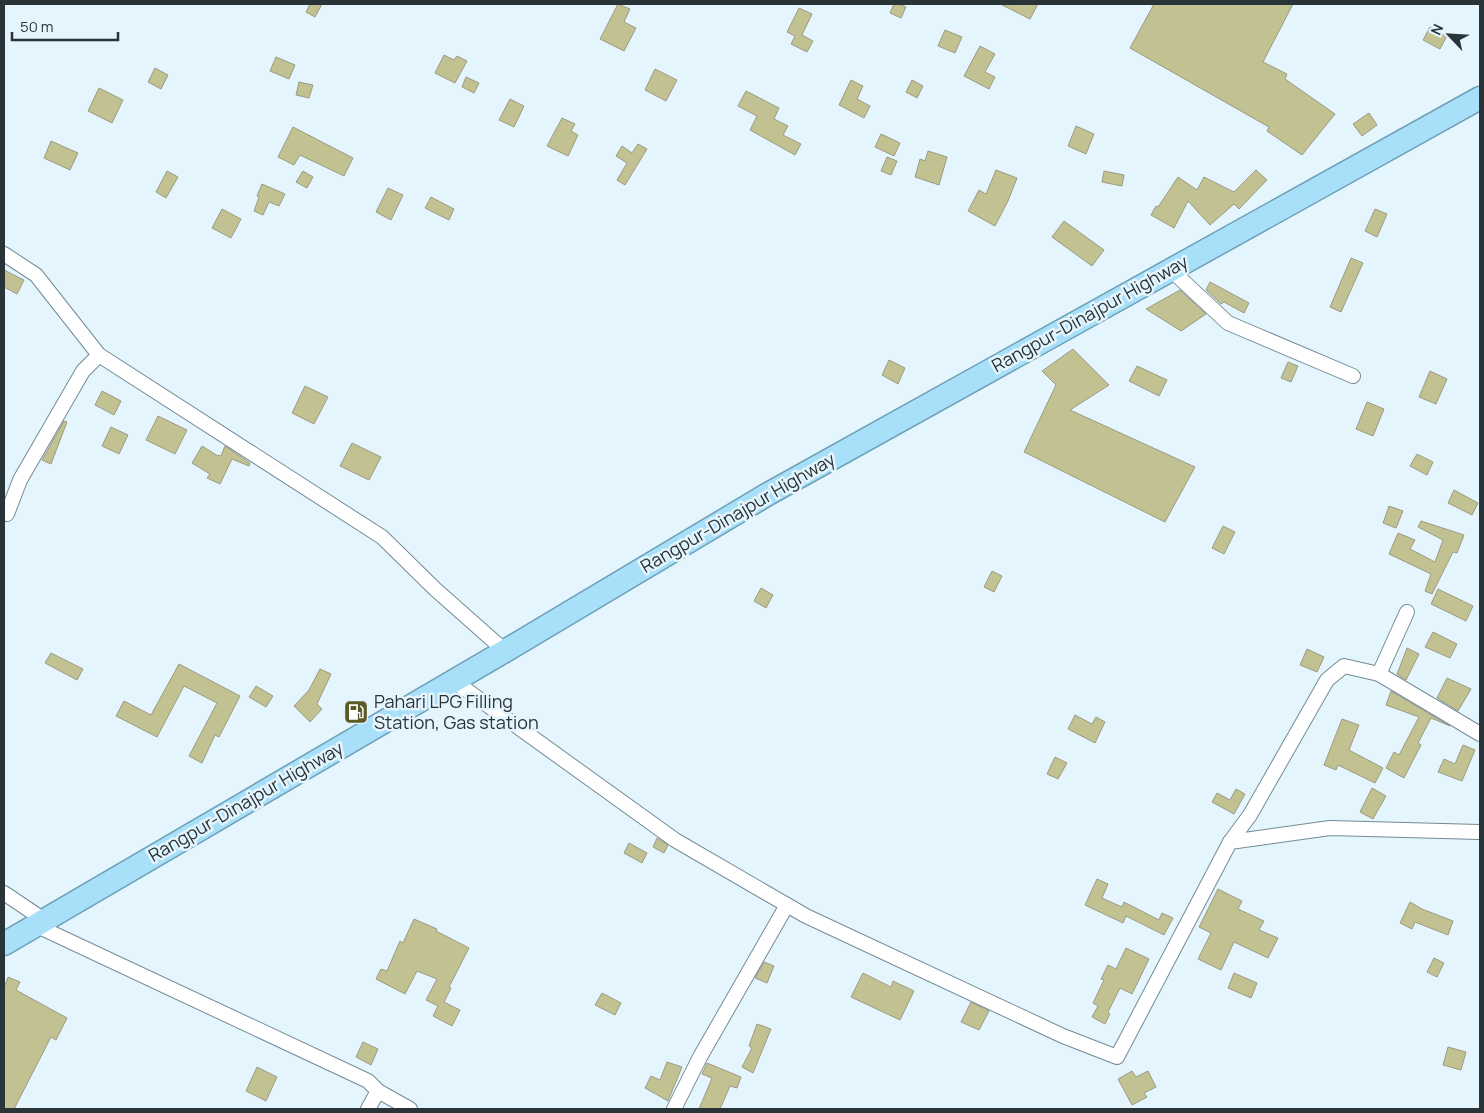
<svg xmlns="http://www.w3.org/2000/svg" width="1484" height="1113" viewBox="0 0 1484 1113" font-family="Manrope,sans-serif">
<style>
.building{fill:#c2c191;stroke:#9b9b84}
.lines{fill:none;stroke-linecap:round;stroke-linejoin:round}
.minor-casing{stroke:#738b97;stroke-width:16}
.trunk-casing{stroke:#6d9fb6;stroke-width:25}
.minor{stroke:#fff;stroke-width:14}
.trunk{stroke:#a8e0fa;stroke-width:22}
.labels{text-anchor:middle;stroke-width:5;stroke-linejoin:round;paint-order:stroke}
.street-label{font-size:18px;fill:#293439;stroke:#e5f5fd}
.poi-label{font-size:18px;fill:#293439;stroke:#e5f5fd;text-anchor:start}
</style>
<rect width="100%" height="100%" fill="#e5f5fd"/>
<g class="building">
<polygon points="310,4 322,4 315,17 306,12"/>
<polygon points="618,4 630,9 624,22 636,28 624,51 600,39"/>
<polygon points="894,4 899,4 906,7 901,18 890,13"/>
<polygon points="1000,4 1038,4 1030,19"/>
<polygon points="1154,4 1293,4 1263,62 1287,74 1285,79 1335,114 1302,155 1267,131 1269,127 1130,48"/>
<polygon points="799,8 812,14 802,35 813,41 807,52 791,44 795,36 787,32"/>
<polygon points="1430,27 1447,36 1440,49 1423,40"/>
<polygon points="945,30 962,37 955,53 938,46"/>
<polygon points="980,46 995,54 985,72 995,77 989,89 964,76"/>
<polygon points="444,55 454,60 457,56 467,61 455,83 435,73"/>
<polygon points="276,57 295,65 289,79 270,71"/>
<polygon points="155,68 168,75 161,89 148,82"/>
<polygon points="655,69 677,80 666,101 645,90"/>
<polygon points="466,77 479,83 474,93 462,87"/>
<polygon points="851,80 863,86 857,99 870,106 864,118 839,105"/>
<polygon points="912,80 923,86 917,98 906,92"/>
<polygon points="299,82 313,85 309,98 296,95"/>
<polygon points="99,88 123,100 112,123 88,111"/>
<polygon points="746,91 779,108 774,119 788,126 783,135 801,144 795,155 750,130 757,116 738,106"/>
<polygon points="510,99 524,106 514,127 499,120"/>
<polygon points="1369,113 1377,125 1362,136 1353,124"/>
<polygon points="562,118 575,124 571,131 578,135 568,156 547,146"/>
<polygon points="1076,126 1094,134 1086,154 1068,146"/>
<polygon points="293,127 353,158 344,176 300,155 294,165 278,157"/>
<polygon points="881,134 900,143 894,156 875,147"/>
<polygon points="51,141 78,153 70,170 44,158"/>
<polygon points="638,144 647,149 625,185 617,180 627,163 616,156 622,146 632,153"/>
<polygon points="928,151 947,157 939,185 915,177 920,159 925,161"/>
<polygon points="887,157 897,161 891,175 881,171"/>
<polygon points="996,170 1017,178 1008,201 995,226 968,211 979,190 986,194"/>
<polygon points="1256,170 1267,180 1239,209 1234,204 1210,225 1188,201 1174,228 1151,215 1156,206 1158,207 1178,177 1197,190 1204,177 1234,192"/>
<polygon points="167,171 178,177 166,198 156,192"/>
<polygon points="303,171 313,177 307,188 296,182"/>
<polygon points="1104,171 1124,175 1122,186 1102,182"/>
<polygon points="262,184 285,194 279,206 269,202 263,215 254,211 259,197 257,196"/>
<polygon points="388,188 403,195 391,220 376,212"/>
<polygon points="431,197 454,209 449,220 425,208"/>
<polygon points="222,209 241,219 231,238 212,228"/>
<polygon points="1375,209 1387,214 1377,237 1365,231"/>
<polygon points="1064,221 1104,250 1092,266 1052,237"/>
<polygon points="1351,258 1363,263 1341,312 1330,307"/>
<polygon points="4,270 24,280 17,294 4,287"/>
<polygon points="1210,282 1249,303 1244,313 1224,302 1221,304 1206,290"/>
<polygon points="1180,290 1206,314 1181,331 1146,309"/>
<polygon points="1073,349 1109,385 1070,410 1195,467 1165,522 1024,452 1056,385 1042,371"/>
<polygon points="889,360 905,368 898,384 882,375"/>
<polygon points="1288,362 1298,366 1291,382 1281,378"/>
<polygon points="1137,366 1167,380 1159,396 1129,381"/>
<polygon points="1430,371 1447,379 1436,404 1419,397"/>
<polygon points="305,386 328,397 314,424 292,413"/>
<polygon points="102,391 121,401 114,415 95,405"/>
<polygon points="1367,402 1384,409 1373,436 1356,429"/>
<polygon points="158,416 187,430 175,454 146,440"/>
<polygon points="64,421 67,422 51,464 42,460"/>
<polygon points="111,427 128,435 119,454 102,446"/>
<polygon points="352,443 381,457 369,480 340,466"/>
<polygon points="202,446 218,456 219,455 221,456 225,446 250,463 249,466 232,459 220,484 207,478 210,474 192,463"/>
<polygon points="1417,454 1433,462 1427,475 1410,466"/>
<polygon points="1454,490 1478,503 1472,515 1448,503"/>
<polygon points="1389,506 1403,511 1396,528 1383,523"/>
<polygon points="1421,521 1464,535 1457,553 1453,552 1432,594 1425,591 1431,574 1389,554 1398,533 1415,540 1410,549 1435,562 1443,540 1418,527"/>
<polygon points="1223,526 1235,532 1224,554 1212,548"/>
<polygon points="992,571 1002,576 994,592 984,587"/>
<polygon points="761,588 773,595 766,608 754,601"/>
<polygon points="1438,589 1473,606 1466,621 1431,604"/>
<polygon points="1433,632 1457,644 1450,658 1425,647"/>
<polygon points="1407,648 1419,654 1406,680 1397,674"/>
<polygon points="1307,649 1324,657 1317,672 1300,665"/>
<polygon points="51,653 83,669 77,680 45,663"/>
<polygon points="179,664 240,696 219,737 215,735 202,763 189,756 217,703 184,686 157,737 116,716 124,701 151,715"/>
<polygon points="320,669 331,674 317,704 322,709 310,722 294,706 309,690"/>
<polygon points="1447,678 1471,689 1458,711 1437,698"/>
<polygon points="256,686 273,696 266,707 249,697"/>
<polygon points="1391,691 1450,726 1431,718 1418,743 1421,745 1404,778 1386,768 1394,752 1399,755 1419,717 1386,705"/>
<polygon points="1075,715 1092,724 1096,717 1105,722 1095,743 1068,729"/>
<polygon points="1342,719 1359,725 1349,750 1383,768 1375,783 1338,765 1336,770 1324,765"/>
<polygon points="1463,745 1475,750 1462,781 1438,772 1444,759 1455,764"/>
<polygon points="1055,757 1067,763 1058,779 1047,774"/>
<polygon points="1372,788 1386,796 1373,819 1360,812"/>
<polygon points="1236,789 1245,794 1234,814 1212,802 1217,793 1230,800"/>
<polygon points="657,838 668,845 664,853 653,847"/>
<polygon points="629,843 647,853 642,863 624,853"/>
<polygon points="1097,879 1108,884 1102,898 1122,907 1124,902 1159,920 1162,913 1173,918 1164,935 1126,916 1123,923 1085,905"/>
<polygon points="1218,889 1242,901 1238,909 1264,921 1259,930 1278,938 1268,958 1234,942 1221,970 1198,959 1211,933 1199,927"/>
<polygon points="1410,902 1422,909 1453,921 1448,935 1415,922 1412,929 1400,923"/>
<polygon points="414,919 437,929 436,931 469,948 449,987 451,988 444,1002 460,1010 452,1026 433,1016 438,1006 426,1000 437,979 417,971 405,994 376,979 381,969 387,971 400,941 403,943"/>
<polygon points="1126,948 1149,959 1132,994 1120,988 1108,1012 1110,1014 1105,1024 1092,1017 1098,1006 1093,1003 1104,980 1101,979 1108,965 1116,969"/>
<polygon points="1434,958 1444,963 1437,977 1427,972"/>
<polygon points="764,962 774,966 767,983 755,978"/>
<polygon points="863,973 891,987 893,981 914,991 900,1020 851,997"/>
<polygon points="1234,973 1257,983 1251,998 1228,988"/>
<polygon points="8,977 20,982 16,990 67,1018 56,1040 51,1037 14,1109 4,1109 4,988"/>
<polygon points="602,993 621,1003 615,1015 595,1005"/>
<polygon points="971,1002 989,1011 979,1030 961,1022"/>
<polygon points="757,1024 771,1029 753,1073 742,1067 752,1048 749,1046"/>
<polygon points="363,1042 378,1049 371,1065 356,1057"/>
<polygon points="1448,1047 1466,1052 1461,1070 1443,1065"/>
<polygon points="667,1062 682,1067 668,1101 645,1088 651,1076 660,1080"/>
<polygon points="707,1063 741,1077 737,1088 730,1086 720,1109 699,1109 712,1078 702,1074"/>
<polygon points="257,1067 277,1077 266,1101 246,1091"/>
<polygon points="1132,1071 1136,1077 1148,1071 1156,1087 1144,1093 1147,1097 1132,1105 1118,1079"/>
</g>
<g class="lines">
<defs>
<g id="minor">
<polyline points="4,254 36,275 99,355 382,537 435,589 505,651"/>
<polyline points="1171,270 1228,323 1353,376"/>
<polyline points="7,514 20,480 83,371 99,355"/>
<polyline points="1379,674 1407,612"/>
<polyline points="454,681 675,840 806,916 1063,1036 1117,1057 1230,842 1330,828 1480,832"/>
<polyline points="1230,842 1250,815 1327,680 1344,666 1379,674 1480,734"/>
<polyline points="4,893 44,920"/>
<polyline points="35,925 368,1081 378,1091 368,1109"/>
<polyline points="378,1091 410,1109"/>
<polyline points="674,1109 700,1057 787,905"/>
</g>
<polyline id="trunk" points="4,944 505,651 768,494 1480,98"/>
</defs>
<use href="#minor" class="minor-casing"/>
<use href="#trunk" class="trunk-casing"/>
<use href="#minor" class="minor"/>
<use href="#trunk" class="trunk"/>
</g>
<defs>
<symbol id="fuel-square" viewBox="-11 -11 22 22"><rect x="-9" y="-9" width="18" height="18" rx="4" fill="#5c5a27" stroke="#e5f5fd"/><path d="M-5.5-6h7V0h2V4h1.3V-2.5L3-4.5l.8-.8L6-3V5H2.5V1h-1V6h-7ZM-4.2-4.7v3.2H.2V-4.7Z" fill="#fff"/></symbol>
</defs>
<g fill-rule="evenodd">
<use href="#fuel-square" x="342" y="698" width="28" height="28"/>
</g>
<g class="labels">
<g class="street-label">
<text transform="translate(1090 314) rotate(-29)" y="6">Rangpur-Dinajpur Highway</text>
<text transform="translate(738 513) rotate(-30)" y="6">Rangpur-Dinajpur Highway</text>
<text transform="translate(246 802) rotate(-30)" y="6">Rangpur-Dinajpur Highway</text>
</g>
<g class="poi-label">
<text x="374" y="708">Pahari LPG Filling<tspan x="374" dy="21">Station, Gas station</tspan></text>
</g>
</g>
<rect width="1484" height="1113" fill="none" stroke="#293439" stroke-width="10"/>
<g transform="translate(1449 35) rotate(295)" stroke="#e5f5fd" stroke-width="4" paint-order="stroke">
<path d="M0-4L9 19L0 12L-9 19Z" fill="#293439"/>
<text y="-8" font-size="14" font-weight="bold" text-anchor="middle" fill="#293439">N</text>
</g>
<path d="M12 32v8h106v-8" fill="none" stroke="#293439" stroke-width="2.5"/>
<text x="20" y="32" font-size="15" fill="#293439" stroke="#e5f5fd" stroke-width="4" paint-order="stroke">50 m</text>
</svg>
